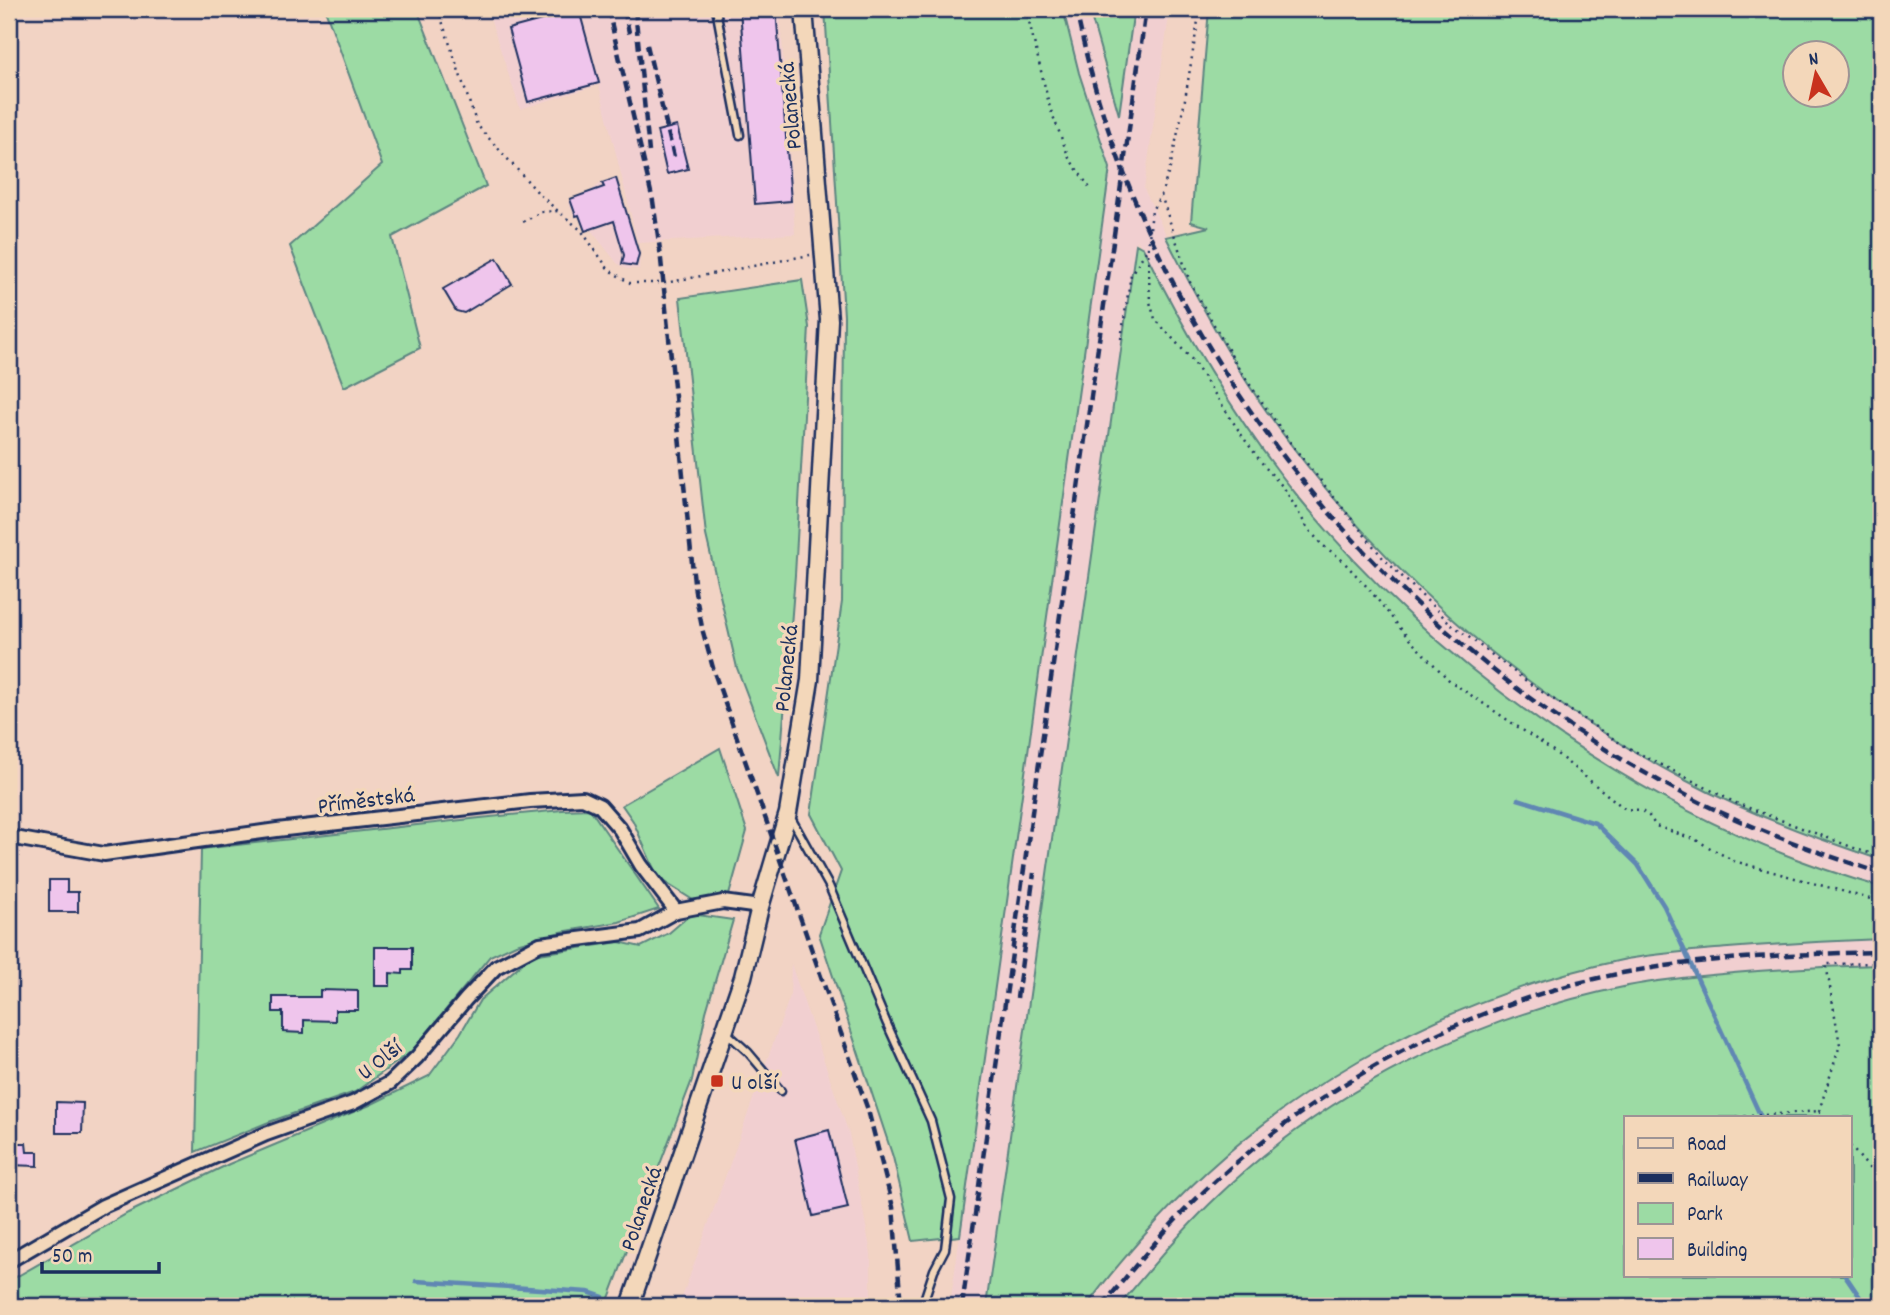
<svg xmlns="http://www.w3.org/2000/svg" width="1890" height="1315" viewBox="0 0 1890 1315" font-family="Dekko,sans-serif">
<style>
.built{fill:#f1cfd0}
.green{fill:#9cdba4;stroke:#5c8581;stroke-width:2;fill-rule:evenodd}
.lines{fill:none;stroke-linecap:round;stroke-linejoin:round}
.stream{stroke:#6087b3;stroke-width:4.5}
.building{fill:#efc5ec;stroke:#1b2f5e;stroke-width:2}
.service-casing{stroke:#1b2f5e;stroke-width:11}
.minor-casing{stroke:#1b2f5e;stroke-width:18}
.tertiary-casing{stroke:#1b2f5e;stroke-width:21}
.path{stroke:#1b2f5e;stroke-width:2.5;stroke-dasharray:2 5;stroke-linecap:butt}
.service{stroke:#f3d7ba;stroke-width:6}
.minor{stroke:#f3d7ba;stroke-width:12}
.tertiary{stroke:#f3d7ba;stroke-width:16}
.rail{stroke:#1b2f5e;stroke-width:4.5;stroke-dasharray:10 5;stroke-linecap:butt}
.poi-dot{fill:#c8321e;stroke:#f3d7ba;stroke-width:2.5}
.labels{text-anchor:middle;stroke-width:7;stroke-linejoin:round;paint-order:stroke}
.street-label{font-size:23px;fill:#1b2f5e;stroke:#f3d7ba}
.poi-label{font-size:23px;fill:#1b2f5e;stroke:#f3d7ba;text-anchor:start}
</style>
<rect width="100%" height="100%" fill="#f2d3c4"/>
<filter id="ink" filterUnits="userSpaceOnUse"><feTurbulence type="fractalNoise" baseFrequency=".0143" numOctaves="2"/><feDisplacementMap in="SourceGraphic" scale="14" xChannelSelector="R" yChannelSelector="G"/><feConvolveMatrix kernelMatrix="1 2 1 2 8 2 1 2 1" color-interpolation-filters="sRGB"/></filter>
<g filter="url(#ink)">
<g class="built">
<polygon points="487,9 780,9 795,234 638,243 599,85 520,109"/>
<polygon points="1063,9 1089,9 1103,66 1119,113 1134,9 1170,9 1144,189 1200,305 1233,360 1293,447 1352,519 1420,591 1503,660 1545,692 1584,719 1685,780 1781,824 1881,860 1881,887 1771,848 1673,803 1570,741 1487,681 1437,640 1402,609 1333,536 1272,463 1211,374 1177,317 1137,239 986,1306 950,1306 1110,168 1079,73"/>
<polygon points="617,179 640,254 639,269 626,269 617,263 591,230 586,232 581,217 575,217 568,201 583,196 603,182"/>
<polygon points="1881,939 1881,965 1824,967 1679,978 1628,986 1529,1012 1440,1047 1349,1096 1302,1128 1260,1160 1220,1194 1181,1233 1119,1306 1087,1306 1162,1215 1202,1175 1244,1140 1287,1107 1336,1074 1429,1024 1521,988 1623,960 1675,952 1800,942"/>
<polygon points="791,964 849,1134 871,1254 871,1306 679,1306 790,996"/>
</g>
<g class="green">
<polygon points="325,9 417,9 486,186 392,237 420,348 344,387 290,246 382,165"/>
<polygon points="825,9 1063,9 1079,73 1110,168 960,1236 913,1241 893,1157 819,934 841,871 811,814 842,602 844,316"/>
<polygon points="1089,9 1134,9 1119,115"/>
<path d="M1209,9H1881V860C1814,838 1747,813 1685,780C1515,690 1366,557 1258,399C1223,347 1194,293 1166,237L1209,227L1191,222ZM1796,52H1838V94H1796Z"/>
<path d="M1136,244L1143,248C1187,337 1237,422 1300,499C1447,677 1658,824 1881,887V939C1830,941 1779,944 1728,948C1693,951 1657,953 1622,960C1437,999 1264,1097 1140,1240C1122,1261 1102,1283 1087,1306H986Z"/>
<polygon points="802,280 809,327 795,575 779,778 737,668 706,535 680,298"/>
<polygon points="720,748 747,831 729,895 693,900 658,878 633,821 622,805"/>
<polygon points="590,809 659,909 619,922 561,932 516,944 490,956 412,1051 355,1092 269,1122 195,1152 201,849 480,818 562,810"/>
<polygon points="691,914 733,920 706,1012 692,1080 606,1306 9,1306 9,1281 128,1213 229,1164 370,1105 429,1076 460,1034 480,1000 532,955 619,942 641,947 669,933"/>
<path d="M1881,965V1306H1119C1150,1268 1182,1230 1218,1196C1329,1089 1477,1016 1628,986C1662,979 1698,976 1733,973C1783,969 1832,966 1881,965ZM1626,1117H1850V1275H1626Z"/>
</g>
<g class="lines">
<g class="stream">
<polyline points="1518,799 1595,823 1638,865 1664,906 1761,1117"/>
<polyline points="1845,1275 1866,1306"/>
<polyline points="416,1281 588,1292 603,1297"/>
</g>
</g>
<g class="building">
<polygon points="740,9 776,9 791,201 755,204"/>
<polygon points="579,10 599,83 528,102 508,29"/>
<polygon points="677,126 688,169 667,174 657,131"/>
<polygon points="616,178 639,254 636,266 622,264 624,255 614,221 585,231 579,215 576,216 570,199 604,187 602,183"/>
<polygon points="497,258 512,284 464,313 456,311 443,289"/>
<polygon points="49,880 67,880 67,892 78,892 78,912 49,912"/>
<polygon points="375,947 412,947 412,970 403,970 403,974 390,973 390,986 375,986"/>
<polygon points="320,990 358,991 358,1010 335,1010 335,1021 304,1020 304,1033 283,1032 283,1012 273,1012 273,997 320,997"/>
<polygon points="56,1102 83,1103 82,1133 56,1133"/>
<polygon points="829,1130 848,1208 813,1216 795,1139"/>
<polygon points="9,1143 26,1143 27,1152 38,1152 38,1166 9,1165"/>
</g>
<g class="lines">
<defs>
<g id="service">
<polyline points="716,9 740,135"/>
<polyline points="791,818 829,886 887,1024 931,1121 951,1199 945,1249 934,1270 922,1306"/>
<polyline points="726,1032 748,1052 781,1091"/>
</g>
<g id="minor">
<polyline points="9,837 104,854 277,830 530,801 583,798 600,806 620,829 641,865 676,911"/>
<polyline points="9,1261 103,1206 266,1134 353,1103 390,1083 417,1057 466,999 496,967 540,944 640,931 676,911 723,902 760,907"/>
</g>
<polyline id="tertiary" points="630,1306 743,977 760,907 788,813 810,680 829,320 804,9"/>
</defs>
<use href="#service" class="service-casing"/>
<use href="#minor" class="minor-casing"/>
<use href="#tertiary" class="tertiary-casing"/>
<g class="path">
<polyline points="438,9 477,125 541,196 558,211"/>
<polyline points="1026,9 1050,108 1069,158 1092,191"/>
<polyline points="1200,9 1184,105 1170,168 1161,195 1152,210 1148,248 1150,302 1155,319 1193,361 1245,440 1265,467 1284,488 1307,527 1321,544 1340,558 1369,589 1409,639 1450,681 1552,750 1625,809 1640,810 1649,816 1656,826 1696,840 1734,861 1881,902"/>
<polyline points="1161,195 1190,282 1239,369 1292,445 1383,558 1450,623 1533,686 1623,745 1736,803 1862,851 1881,856"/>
<polyline points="523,222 541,212 558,211 581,230 609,270 630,283 665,283 810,255"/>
<polyline points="1121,339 1131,274 1148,248"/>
<polyline points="1819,1111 1840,1045 1826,964 1881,963"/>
<polyline points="1819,1111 1825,1117"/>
<polyline points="1737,1117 1819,1111"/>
<polyline points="1850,1146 1881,1182"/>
</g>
<use href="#service" class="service"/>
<use href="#minor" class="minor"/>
<use href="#tertiary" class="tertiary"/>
<g class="rail">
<polyline points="608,9 653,201 660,250 695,592 703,632 715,675 868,1110 893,1207 901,1306"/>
<polyline points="624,9 630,37"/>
<polyline points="635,9 649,152"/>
<path d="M1076,9C1143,341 1382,636 1680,792C1744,826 1812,851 1881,873"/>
<polyline points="647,45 675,161"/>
<polyline points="1017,998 1034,873"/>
<polyline points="962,1306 1146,9"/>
<path d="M1102,1306C1137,1264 1171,1221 1212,1184C1326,1080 1475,1000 1628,972C1711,957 1797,954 1881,952"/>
</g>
</g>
</g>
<rect class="poi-dot" x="710" y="1074" width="14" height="14" rx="3.5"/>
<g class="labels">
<g class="street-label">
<text transform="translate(789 106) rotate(-95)" y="8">Polanecká</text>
<text transform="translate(785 668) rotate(-84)" y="8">Polanecká</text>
<text transform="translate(366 799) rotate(-7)" y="8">Příměstská</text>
<text transform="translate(379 1059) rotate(-38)" y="8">U Olší</text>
<text transform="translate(640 1208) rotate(-71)" y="8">Polanecká</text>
</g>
<g class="poi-label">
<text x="731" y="1089">U olší</text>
</g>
</g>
<rect width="1890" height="1315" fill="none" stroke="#f3d7ba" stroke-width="35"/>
<rect x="18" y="18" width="1855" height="1280" fill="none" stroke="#1b2f5e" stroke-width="2.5" filter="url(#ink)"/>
<rect x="1624" y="1116" width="228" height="161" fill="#f3d7ba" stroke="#9d9495" stroke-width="2"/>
<rect x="1638" y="1138" width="35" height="10" fill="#f3d7ba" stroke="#9d9495" stroke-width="2"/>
<text x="1687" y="1150" font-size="21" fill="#1b2f5e">Road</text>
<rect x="1638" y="1173" width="35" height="10" fill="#1b2f5e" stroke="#9d9495" stroke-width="2"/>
<text x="1687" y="1186" font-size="21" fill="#1b2f5e">Railway</text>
<rect x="1638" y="1203" width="35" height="21" fill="#9cdba4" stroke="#9d9495" stroke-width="2"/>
<text x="1687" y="1220" font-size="21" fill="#1b2f5e">Park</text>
<rect x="1638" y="1238" width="35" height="21" fill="#efc5ec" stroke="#9d9495" stroke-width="2"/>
<text x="1687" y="1256" font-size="21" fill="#1b2f5e">Building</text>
<g transform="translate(1816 74) rotate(351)"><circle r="33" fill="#f3d7ba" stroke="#9d9495" stroke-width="2"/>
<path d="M0-5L12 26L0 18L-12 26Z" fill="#c8321e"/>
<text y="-10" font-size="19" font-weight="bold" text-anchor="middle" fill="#1b2f5e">N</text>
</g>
<path d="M42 1262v10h117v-10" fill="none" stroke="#1b2f5e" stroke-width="3.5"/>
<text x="52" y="1262" font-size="21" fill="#1b2f5e" stroke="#f3d7ba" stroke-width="5" paint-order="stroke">50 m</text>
</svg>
